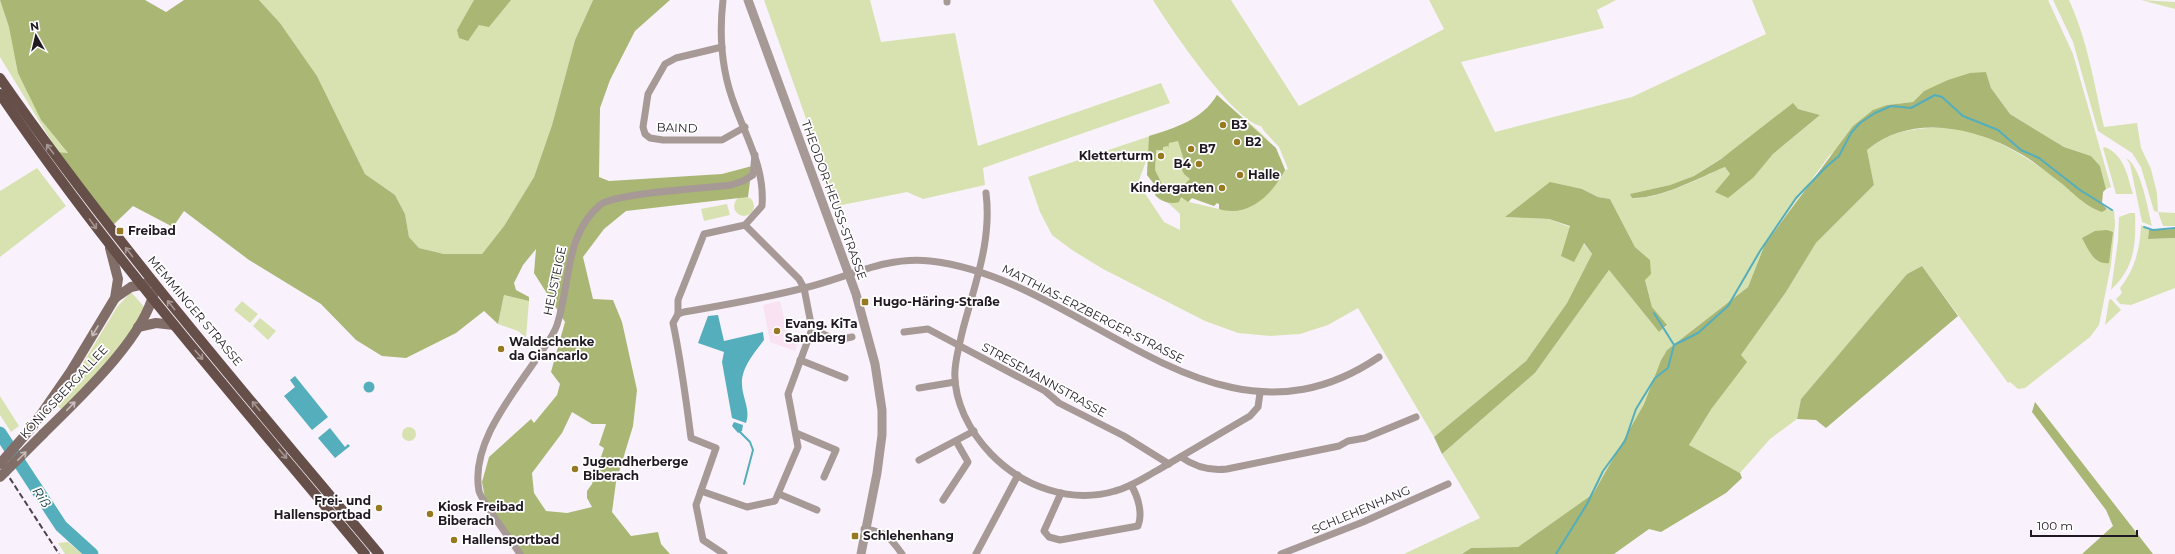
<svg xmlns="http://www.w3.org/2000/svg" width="2175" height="554" viewBox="0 0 2175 554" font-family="Montserrat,sans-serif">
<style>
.education{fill:#f9e3f2}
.green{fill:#d8e2b1;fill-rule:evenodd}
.forest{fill:#a9b674;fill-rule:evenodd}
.water{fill:#54aebc}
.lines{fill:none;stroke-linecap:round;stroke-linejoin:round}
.stream{stroke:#54aebc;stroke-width:2}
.river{stroke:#54aebc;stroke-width:13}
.minor{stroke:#a79995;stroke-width:7}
.tertiary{stroke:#a79995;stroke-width:9}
.secondary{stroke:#826e69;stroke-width:10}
.primary{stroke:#674f49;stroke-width:10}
.rail{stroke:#4b444d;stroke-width:2;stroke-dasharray:6 3;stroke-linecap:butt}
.secondary-bridge{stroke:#826e69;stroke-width:10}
.oneway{stroke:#a49592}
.oneway2{stroke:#c7bebc}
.poi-dot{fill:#967921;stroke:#fff;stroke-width:1.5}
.labels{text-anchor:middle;stroke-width:3.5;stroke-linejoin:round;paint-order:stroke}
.poi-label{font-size:12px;font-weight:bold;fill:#201922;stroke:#fff;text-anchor:start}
.street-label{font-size:12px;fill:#201922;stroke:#fff}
.water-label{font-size:13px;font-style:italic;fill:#043238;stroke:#fff}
</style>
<rect width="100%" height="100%" fill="#f9f2fc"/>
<polygon class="education" points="780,301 789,340 798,343 795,351 770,342 763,305"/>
<g class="green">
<polygon points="0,0 41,120 68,153 58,152 0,57"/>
<polygon points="259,0 593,0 575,40 552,125 534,177 504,226 482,254 444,254 419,248 409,237 405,214 395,195 365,174 317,76 280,23"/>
<polygon points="764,0 870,0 881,42 955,33 978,146 1161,83 1170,103 983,168 985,185 923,199 907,192 837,206"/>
<path d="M1153,0H1231L1299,106L1444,29L1429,0H1616L1597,10L1604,28L1461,62L1495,132L1632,97L1766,34L1752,0H2048L2073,54L2111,187L2106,189L2100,166L2091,156L2064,147L2010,114L1991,88L1986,72L1924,91L1913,102L1887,105L1829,156L1765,244L1748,287L1667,350L1661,360L1644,404L1593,494L1518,547L1471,548L1462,554H1404L1480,518L1442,454L1535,373L1609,270L1659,332L1667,326L1652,307L1645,280L1650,260L1635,247L1610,199L1598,197L1582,189L1505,217L1549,219L1570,227L1592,254L1567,303L1526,361L1434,437L1358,308L1328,325L1300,334L1270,336L1238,333L1205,321L1103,269L1072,250L1052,235L1040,212L1028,177L1174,128C1192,120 1207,113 1217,95C1241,119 1275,136 1285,170L1288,169L1279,147L1264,131L1261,126C1234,122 1169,26 1153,0ZM1798,109L1820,115L1773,154L1754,177L1730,174L1725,167C1699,178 1660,200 1632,198L1631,194L1670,185L1694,176ZM1148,156L1147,175L1158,189L1155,195L1160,200L1167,202L1180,214V230L1164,222L1138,183ZM1191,198L1214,206L1217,203L1219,204V209L1189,202Z"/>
<path d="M2053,0H2069C2088,42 2094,83 2104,127L2137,123L2141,148L2151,169L2157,193L2158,212L2175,213V226H2163L2158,212L2154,211L2141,167L2132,153L2098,131L2073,42Z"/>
<polygon points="2141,0 2175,2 2175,9"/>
<path d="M1927,128C1937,128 1948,127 1958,129C1995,136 2028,158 2058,180C2075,193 2080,204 2102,211L2107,209L2114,210L2115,225L2111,265L2099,325L2090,337L2025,388L2018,389L2010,382L2008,383L1922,266L1907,274L1801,399L1797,419L1770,439L1740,473L1689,445L1712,408L1741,355L1786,292L1816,243L1874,185L1867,150C1889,133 1900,131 1927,128Z"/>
<path d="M2105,147C2125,156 2127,175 2133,194H2116L2103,148Z"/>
<path d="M2126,158C2141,166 2148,210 2152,226L2142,222L2130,164Z"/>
<polygon points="37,168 66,206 0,257 0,191"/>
<circle cx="744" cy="206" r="10"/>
<polygon points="727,204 730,215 704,221 701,209"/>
<path d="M2130,213H2135C2136,245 2135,267 2111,290L2118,240L2119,217Z"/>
<path d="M2141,225L2149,230L2148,239L2175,238V288L2131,305L2120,304L2116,299L2122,293L2120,288C2135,269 2140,249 2141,225Z"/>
<path d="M131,292L145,308C125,346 92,378 63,410L57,406L117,307Z"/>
<polygon points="504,295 529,301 526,338 518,331 498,324"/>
<polygon points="2111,299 2121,310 2105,325 2109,300"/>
<polygon points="242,301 258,314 250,323 234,310"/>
<polygon points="260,318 276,331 268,340 253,326"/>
<polygon points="0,396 19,426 11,432 0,415"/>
<circle cx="409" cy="434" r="7"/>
<polygon points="68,542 82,554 65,554 58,543"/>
</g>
<g class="forest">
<path d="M0,0H145L166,12L184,0H259L280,23L317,76L365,174L395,195L405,214L409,237L419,248L444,254H482L504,226L534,177L552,125L575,40L593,0H670L635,31L610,80L600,108L599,177L609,181L722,174L752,166L748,197L626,211L604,229L583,257L593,299L613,300L622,322L637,390L633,426L616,482L612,512L631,536L658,532L661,544L670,554H521L485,498L482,482L489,457L531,419L534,423L557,395L560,384L551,372L565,322L534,273L536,249L523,265L514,283L516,290L529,297V301L504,295L498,324L484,311L456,333L406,358L382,356L356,340L321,304L249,260L184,211L173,227L133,206L112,226L58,152L68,153L41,120L18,73L9,27ZM572,412L592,424H606L599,445L604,448L592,484L587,491V498L592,507L567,513L546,511L534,493L532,473L562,433Z"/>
<polygon points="474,0 511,0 489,27 479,25 468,41 459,38 457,30"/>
<path d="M1986,72L1991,88L2010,114L2064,147L2091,156L2100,166L2106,189L2103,192L2102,204L2107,209L2102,212C2080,204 2072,190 2053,177C2043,169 2032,160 2021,154C1975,127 1911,113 1867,150L1874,185L1816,243L1786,292L1741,355L1747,362L1712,408L1689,445L1740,473L1742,478L1726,493L1661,532L1649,529L1614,554H1462L1471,548L1518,547L1593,494L1644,404L1661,360L1667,350L1748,287L1765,244L1853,126L1873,110L1887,105L1913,102L1924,91L1948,80L1970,73Z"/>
<path d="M1217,95L1276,148L1285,170C1272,195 1248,218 1219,209V204L1217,203L1214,206L1192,198L1188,202L1181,197L1179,202C1170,205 1161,201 1155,195L1158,189L1147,175L1149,136C1175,128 1202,120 1217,95ZM1178,141L1184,160L1179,163L1184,174L1190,179L1185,184L1184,190H1165L1155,170L1156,150H1163V147L1168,146V149L1169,143Z"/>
<path d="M1793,103L1798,109L1820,115L1773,154L1754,177L1728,198L1715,192L1730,174L1725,167C1698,178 1661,199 1632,198L1630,194L1670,185L1694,176L1721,159Z"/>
<polygon points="1550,182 1582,189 1598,197 1610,199 1635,247 1650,260 1651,274 1645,280 1652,307 1667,325 1659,332 1609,270 1535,373 1442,454 1434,437 1526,361 1567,303 1592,254 1584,243 1574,262 1561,256 1570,226 1549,219 1505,217"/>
<polygon points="2175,229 2175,238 2148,239 2149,230"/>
<path d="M2107,230L2113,232L2109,263C2094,265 2088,249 2082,238L2095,231Z"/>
<polygon points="1922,266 1958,316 1826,428 1816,420 1797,419 1801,399 1907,274"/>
<polygon points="2035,402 2153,554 2082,554 2113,526 2106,510 2032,412"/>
</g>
<g class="water">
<path d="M718,315L724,341L763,332L764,340C755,352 741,368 742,384C742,397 751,410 746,423L732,418L722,362L724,352L698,343L708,316Z"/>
<polygon points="295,376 328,417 312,430 284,396 295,387 290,380"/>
<circle cx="369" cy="387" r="5.5"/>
<polygon points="734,422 743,425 742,431 738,433 732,426"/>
<polygon points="330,428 345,447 348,444 350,446 335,458 318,438"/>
</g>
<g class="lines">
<g class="stream">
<polyline points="2144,227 2153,230 2175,228"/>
<polyline points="1674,345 1698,333 1728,306 1760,251 1796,198 1826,167 1839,156 1851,133 1860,123 1875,113 1891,106 1911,108 1935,95 1942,97 1963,116 1998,130 2021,150 2039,158 2080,190 2112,210"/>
<polyline points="740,432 750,442 753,450 744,484"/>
<polyline points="1556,554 1587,504 1603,471 1625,441 1636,409 1655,378 1668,368 1674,345 1654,313"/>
</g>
<polyline class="river" points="0,433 61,526 92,554"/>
<g class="minor">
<path d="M723,0C719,35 722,73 735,106C747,139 765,169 762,206L745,225"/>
<polyline points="947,0 947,2"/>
<polyline points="722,47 676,58 665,64 648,94 643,127 645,134 650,138 663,140 722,140 745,127"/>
<path d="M986,193C992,241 975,283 963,329C960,342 956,356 955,370C953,401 970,432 991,454C1023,487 1071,504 1115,491C1131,487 1145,477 1158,470C1189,452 1219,434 1250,416L1258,407L1260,393"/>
<polyline points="678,314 678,300 704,234 745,225 799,279 804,288 812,329 788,394 798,447 775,501 747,507 701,491"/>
<polyline points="812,329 836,340 852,337"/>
<polyline points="904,332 928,329 1045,391 1059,403 1124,436 1169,464"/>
<polyline points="800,360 845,378"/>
<polyline points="919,388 955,382"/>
<polyline points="796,433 836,450 824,477"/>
<path d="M1181,457C1195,467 1210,471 1227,469L1339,446L1348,441L1365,438L1416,417"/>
<polyline points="919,460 974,431"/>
<path d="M1061,493L1044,531L1049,537L1060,540L1138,526C1143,514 1138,496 1131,485"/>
<polyline points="779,494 817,510"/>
<polyline points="943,500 968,462 956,441"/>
<path d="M864,529C886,532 890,537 902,554"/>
<path d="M520,554C513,543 480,499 479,491C470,444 513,394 537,358C544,347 553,337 557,325C571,283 564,236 600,205C614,193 708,188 731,185L743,181L753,175L755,155"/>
<path d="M724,554L703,540L696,505L716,448L691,438C686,399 681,361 673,323L678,314L684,312C724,305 765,298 804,288C847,278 884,256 930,261C1086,278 1214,469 1379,357"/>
<polyline points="976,554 1018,475"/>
<polyline points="1281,554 1363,522 1448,484"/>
</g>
<polyline class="tertiary" points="748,0 856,294 875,364 882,410 882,435 877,473 861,554"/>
<g class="secondary">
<polyline points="115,298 131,287 153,282"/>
<polyline points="138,327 156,323 174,325"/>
<polyline points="33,426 71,371 115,298 118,279 110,248"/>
<path d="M43,434C78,399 143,340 154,292"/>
</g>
<g class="primary">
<path d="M0,78C116,245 249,398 379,554"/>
<path d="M0,94C110,257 240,403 365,554"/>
</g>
<polyline class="rail" points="0,463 59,554"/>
<g class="secondary-bridge">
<polyline points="0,464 33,426"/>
<polyline points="0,477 43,434"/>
</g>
</g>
<defs><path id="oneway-shaft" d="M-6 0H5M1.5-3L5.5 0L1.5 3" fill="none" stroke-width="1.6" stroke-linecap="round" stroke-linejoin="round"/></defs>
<g class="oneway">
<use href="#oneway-shaft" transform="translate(50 149) rotate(-127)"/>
<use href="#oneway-shaft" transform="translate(93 224) rotate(54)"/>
<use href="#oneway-shaft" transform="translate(129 252) rotate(-128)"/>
<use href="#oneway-shaft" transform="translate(171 305) rotate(-129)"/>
<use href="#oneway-shaft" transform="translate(199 355) rotate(50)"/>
<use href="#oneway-shaft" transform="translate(256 406) rotate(-130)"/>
<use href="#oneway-shaft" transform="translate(283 454) rotate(50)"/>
</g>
<g class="oneway2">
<use href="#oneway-shaft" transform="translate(95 331) rotate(121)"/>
<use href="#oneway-shaft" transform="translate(71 406) rotate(-46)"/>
<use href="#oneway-shaft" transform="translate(22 456) rotate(-45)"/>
</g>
<g class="poi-dot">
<circle cx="1223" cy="125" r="4"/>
<circle cx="1237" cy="142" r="4"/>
<circle cx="1191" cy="149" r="4"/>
<circle cx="1161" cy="156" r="4"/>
<circle cx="1199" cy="164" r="4"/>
<circle cx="1240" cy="175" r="4"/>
<circle cx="1222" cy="188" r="4"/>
<rect x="116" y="227" width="8" height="8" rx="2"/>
<rect x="861" y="298" width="8" height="8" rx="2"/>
<circle cx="777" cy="331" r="4"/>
<circle cx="501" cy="349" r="4"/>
<circle cx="575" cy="469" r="4"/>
<circle cx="379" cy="508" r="4"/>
<circle cx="430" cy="514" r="4"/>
<rect x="851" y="532" width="8" height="8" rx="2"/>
<circle cx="454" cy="540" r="4"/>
</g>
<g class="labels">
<g class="poi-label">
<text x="1231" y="129">B3</text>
<text x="1245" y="146">B2</text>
<text x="1199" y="153">B7</text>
<text x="1153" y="160" text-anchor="end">Kletterturm</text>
<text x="1191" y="168" text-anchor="end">B4</text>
<text x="1248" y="179">Halle</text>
<text x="1214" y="192" text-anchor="end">Kindergarten</text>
<text x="128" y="235">Freibad</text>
<text x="873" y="306">Hugo-Häring-Straße</text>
<text x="785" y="328">Evang. KiTa<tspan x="785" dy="14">Sandberg</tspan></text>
<text x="509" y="346">Waldschenke<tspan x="509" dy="14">da Giancarlo</tspan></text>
<text x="583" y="466">Jugendherberge<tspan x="583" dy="14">Biberach</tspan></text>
<text x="371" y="505" text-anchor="end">Frei- und<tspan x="371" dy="14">Hallensportbad</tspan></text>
<text x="438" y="511">Kiosk Freibad<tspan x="438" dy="14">Biberach</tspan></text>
<text x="863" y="540">Schlehenhang</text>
<text x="462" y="544">Hallensportbad</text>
</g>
<g class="street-label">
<text transform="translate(677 128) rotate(2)" y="4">BAIND</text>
<text transform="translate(834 200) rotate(70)" y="4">THEODOR-HEUSS-STRASSE</text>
<text transform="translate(555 281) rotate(-78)" y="4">HEUSTEIGE</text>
<text transform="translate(195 311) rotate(50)" y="4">MEMMINGER STRASSE</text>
<text transform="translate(1093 314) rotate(27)" y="4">MATTHIAS-ERZBERGER-STRASSE</text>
<text transform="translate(1044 380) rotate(29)" y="4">STRESEMANNSTRASSE</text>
<text transform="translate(64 392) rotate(-47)" y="4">KÖNIGSBERGALLEE</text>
<text transform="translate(1361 510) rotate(-23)" y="4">SCHLEHENHANG</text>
</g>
<g class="water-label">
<text transform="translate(42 497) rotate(57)" y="5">Riß</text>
</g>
</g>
<g transform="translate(36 36) rotate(352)" stroke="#ffffff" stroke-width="3" paint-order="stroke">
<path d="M0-3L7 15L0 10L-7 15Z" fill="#201922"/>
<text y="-6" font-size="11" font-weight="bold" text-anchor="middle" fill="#201922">N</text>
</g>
<path d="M2031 530v6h106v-6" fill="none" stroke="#201922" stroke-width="2"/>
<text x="2037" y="530" font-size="12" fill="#201922" stroke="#ffffff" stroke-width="3" paint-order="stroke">100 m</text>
</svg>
